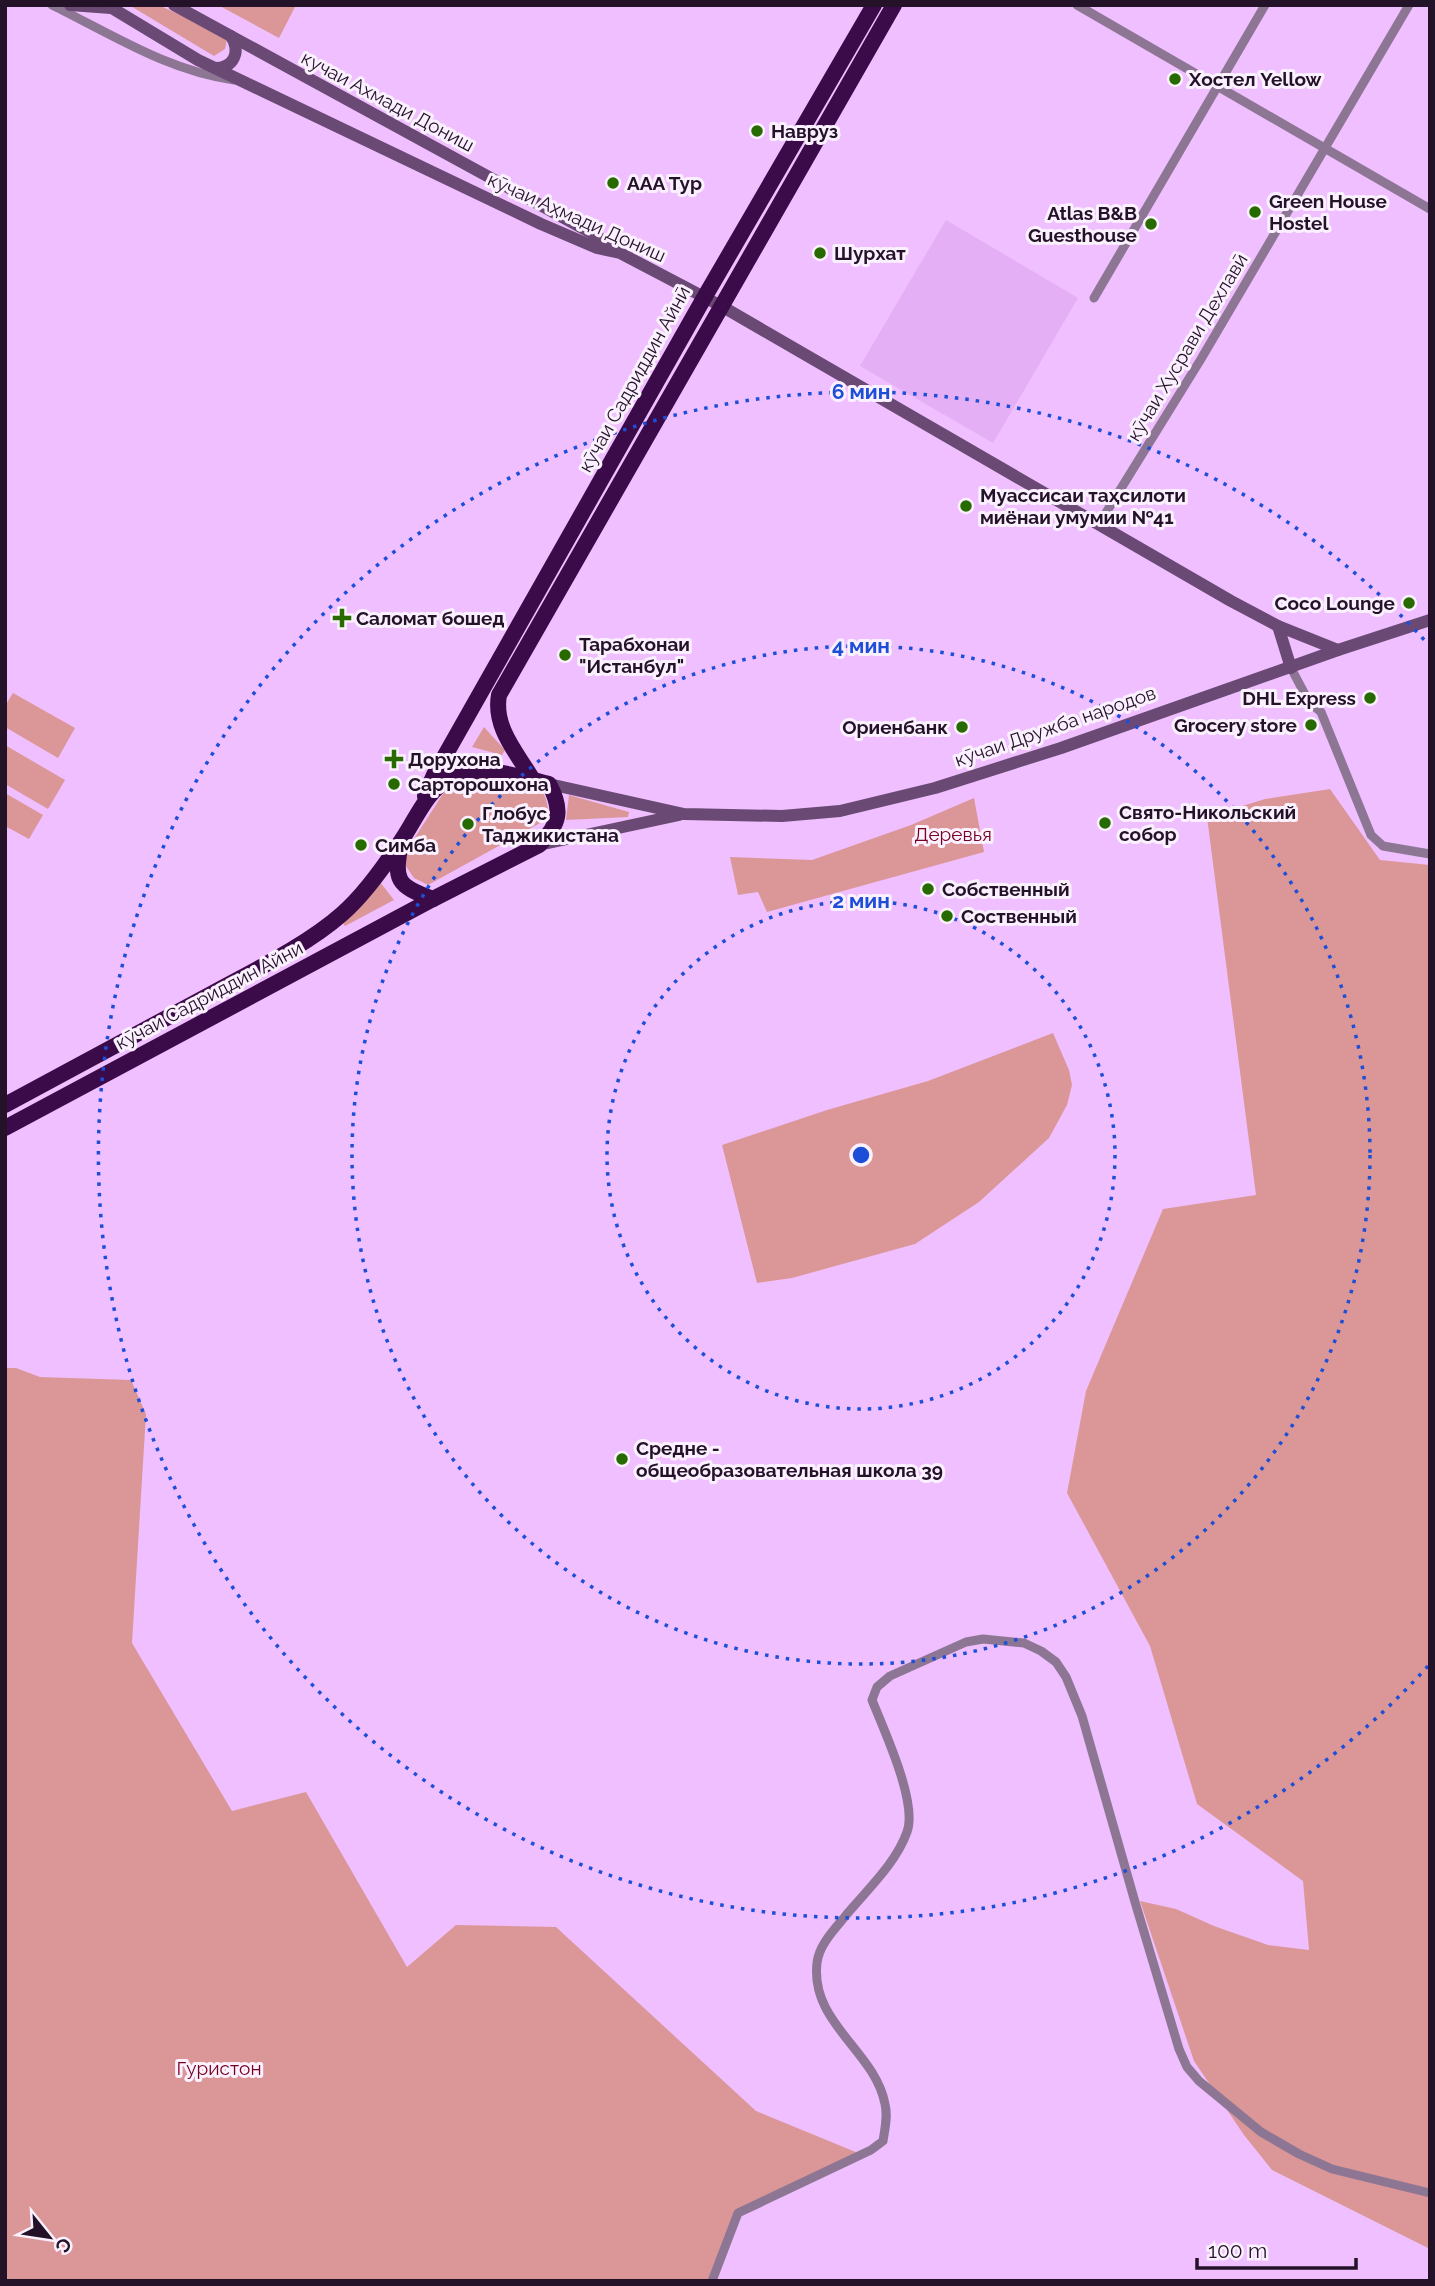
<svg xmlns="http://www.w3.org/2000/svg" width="1435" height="2286" viewBox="0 0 1435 2286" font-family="Raleway,sans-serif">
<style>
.built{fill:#e4aff4}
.green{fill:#db9798}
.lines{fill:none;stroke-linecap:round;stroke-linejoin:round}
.street{stroke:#8d7694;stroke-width:9}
.secondary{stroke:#6a4a74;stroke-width:12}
.highway{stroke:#3b0a48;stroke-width:16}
.ring{fill:none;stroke:#1d4ed8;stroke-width:3.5;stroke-dasharray:3.5 7}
.poi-dot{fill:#276a00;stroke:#fbf1fe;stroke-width:2.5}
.labels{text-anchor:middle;stroke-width:6;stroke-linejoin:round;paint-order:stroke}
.poi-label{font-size:19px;font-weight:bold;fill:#241229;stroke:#fbf1fe;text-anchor:start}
.street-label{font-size:19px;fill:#241229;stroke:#fbf1fe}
.park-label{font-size:19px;fill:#75001d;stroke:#fbf1fe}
.centre{fill:#1d4ed8;stroke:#fbf1fe;stroke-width:3.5}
.ring-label{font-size:21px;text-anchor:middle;font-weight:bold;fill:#1d4ed8;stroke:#fbf1fe;stroke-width:6;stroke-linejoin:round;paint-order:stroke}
</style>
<rect width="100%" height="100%" fill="#f0bfff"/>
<polygon class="built" points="946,220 1078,298 993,443 860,366"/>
<g class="green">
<polygon points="129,5 158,5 208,27 227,39 225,49 214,56"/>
<polygon points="218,5 296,5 279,38"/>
<polygon points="13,693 75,728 58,758 5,727 5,706"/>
<polygon points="484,727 505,750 502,755 472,747"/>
<polygon points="5,745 65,780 48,809 5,784"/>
<path d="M478,775C495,778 528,779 541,791C547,797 547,805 549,813L542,822L428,885L414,878L401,859L448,786Z"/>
<polygon points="1330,789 1380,860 1430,865 1430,2249 1272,2170 1244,2135 1194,2061 1140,1901 1176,1909 1214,1926 1268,1945 1309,1950 1303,1881 1197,1804 1150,1646 1067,1493 1086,1391 1163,1209 1256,1195 1207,817 1265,799"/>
<polygon points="5,793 43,815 29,839 5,826"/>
<polygon points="569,795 629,812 628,817 566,820"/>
<polygon points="974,798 984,852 767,912 758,892 738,895 730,857 812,860 911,825"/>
<polygon points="380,882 394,900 345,926 342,922"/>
<polygon points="1053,1033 1069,1070 1072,1085 1067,1105 1049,1138 979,1202 915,1244 792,1278 757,1283 722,1145 827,1110 928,1081"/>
<polygon points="5,1368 16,1368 40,1377 131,1380 146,1414 132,1643 232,1811 306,1792 407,1967 456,1925 556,1927 756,2111 858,2153 736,2218 713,2281 5,2281"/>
</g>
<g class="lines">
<g class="street">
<path d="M52,5C111,34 168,71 234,80"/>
<polyline points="1077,5 1430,209"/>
<polyline points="1094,298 1265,5"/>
<polyline points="1099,524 1201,359 1409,5"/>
<polyline points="1291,668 1309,702 1321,712 1371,835 1383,846 1430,854"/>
<path d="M712,2281L738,2213L871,2150L883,2141C885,2128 888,2116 885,2104C875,2051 810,2023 817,1963C819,1944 836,1928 847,1914C868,1889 896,1863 907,1832C918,1803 884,1730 872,1700L877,1687L890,1676L966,1642L983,1639L1024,1643L1041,1651L1056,1662L1066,1677L1082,1716L1135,1902L1179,2049L1187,2067L1199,2081L1261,2132L1299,2154L1332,2169L1430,2193"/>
</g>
<g class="secondary">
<polyline points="70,5 111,8"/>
<polyline points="107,5 198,60 541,224 597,248 620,253 723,307 1231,601 1278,626 1338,650"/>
<polyline points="174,5 597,236 614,249"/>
<path d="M215,68C234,68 241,52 231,36"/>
<polyline points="1278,626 1291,668"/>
<polyline points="549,784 684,814 782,816 840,811 935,788 1061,748 1338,650 1430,620"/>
<polyline points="539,845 679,815"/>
</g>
<g class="highway">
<path d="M533,780C518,754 493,728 499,695L894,5"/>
<polyline points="425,796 434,775 704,298 874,5"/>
<path d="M5,1105C74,1068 142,1031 211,994C253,971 307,945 342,914C364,895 383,868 399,844C415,822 425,792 450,778C476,762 521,777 549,784C563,810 560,824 539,845L433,899C396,885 394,881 401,842"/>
<polyline points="5,1128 433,899"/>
</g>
</g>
<g class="ring">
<circle cx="861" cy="1155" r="254"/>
<circle cx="861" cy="1155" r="509"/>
<path d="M1428 1666A763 763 0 1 1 1428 644"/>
</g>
<g class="poi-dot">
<circle cx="1175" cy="79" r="7"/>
<circle cx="757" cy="131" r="7"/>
<circle cx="613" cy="183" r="7"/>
<circle cx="1255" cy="212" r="7"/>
<circle cx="1151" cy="224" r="7"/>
<circle cx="820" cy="253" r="7"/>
<circle cx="966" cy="506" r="7"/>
<circle cx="1409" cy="603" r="7"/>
<path d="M338.5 607.5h7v7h7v7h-7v7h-7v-7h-7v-7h7z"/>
<circle cx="565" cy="655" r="7"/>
<circle cx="1370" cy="698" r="7"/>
<circle cx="1311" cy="725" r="7"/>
<circle cx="962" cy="727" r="7"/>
<path d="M390.5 748.5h7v7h7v7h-7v7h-7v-7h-7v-7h7z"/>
<circle cx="394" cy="784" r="7"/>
<circle cx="1105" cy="823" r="7"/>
<circle cx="468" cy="824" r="7"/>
<circle cx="361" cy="845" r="7"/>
<circle cx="928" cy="889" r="7"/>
<circle cx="947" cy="916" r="7"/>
<circle cx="622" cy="1459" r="7"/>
</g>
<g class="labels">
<g class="poi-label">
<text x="1189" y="86">Хостел Yellow</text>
<text x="771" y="138">Навруз</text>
<text x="627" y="190">ААА Тур</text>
<text x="1269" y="208">Green House<tspan x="1269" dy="22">Hostel</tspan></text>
<text x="1137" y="220" text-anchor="end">Atlas B&amp;B<tspan x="1137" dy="22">Guesthouse</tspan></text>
<text x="834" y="260">Шурхат</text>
<text x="980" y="502">Муассисаи таҳсилоти<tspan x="980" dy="22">миёнаи умумии №41</tspan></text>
<text x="1395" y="610" text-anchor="end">Coco Lounge</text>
<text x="356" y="625">Саломат бошед</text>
<text x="579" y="651">Тарабхонаи<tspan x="579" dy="22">"Истанбул"</tspan></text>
<text x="1356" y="705" text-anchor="end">DHL Express</text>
<text x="1297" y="732" text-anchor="end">Grocery store</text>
<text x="948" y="734" text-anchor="end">Ориенбанк</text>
<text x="408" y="766">Дорухона</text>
<text x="408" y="791">Сарторошхона</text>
<text x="1119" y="819">Свято-Никольский<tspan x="1119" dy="22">собор</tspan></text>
<text x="482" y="820">Глобус<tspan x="482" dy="22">Таджикистана</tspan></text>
<text x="375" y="852">Симба</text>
<text x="942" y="896">Собственный</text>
<text x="961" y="923">Соственный</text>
<text x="636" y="1455">Средне -<tspan x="636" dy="22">общеобразовательная школа 39</tspan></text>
</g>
<g class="street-label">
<text transform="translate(388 101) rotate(28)" y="7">кучаи Ахмади Дониш</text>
<text transform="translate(577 217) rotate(24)" y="7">кӯчаи Аҳмади Дониш</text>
<text transform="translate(1187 347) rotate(-59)" y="7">кӯчаи Хусрави Дехлавӣ</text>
<text transform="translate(634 379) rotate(-61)" y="7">кӯчаи Садриддин Айнӣ</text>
<text transform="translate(1055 726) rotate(-19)" y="7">кӯчаи Дружба народов</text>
<text transform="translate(209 995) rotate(-28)" y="7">кӯчаи Садриддин Айни</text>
</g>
<g class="park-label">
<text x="953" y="841">Деревья</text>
<text x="219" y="2075">Гуристон</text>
</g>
</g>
<circle cx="861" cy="1155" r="10" class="centre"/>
<g class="ring-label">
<text x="861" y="399">6 мин</text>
<text x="861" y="653">4 мин</text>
<text x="861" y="908">2 мин</text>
</g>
<rect width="1435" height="2286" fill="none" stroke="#241229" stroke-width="14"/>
<g transform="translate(49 2237) rotate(120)" stroke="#fbf1fe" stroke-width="5" paint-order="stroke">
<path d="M0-5L12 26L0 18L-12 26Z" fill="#241229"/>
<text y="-10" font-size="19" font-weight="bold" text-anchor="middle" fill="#241229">С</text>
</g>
<path d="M1197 2258v10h159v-10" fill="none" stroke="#241229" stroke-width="3.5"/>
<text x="1208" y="2258" font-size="21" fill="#241229" stroke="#fbf1fe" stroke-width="5" paint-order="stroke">100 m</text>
</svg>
